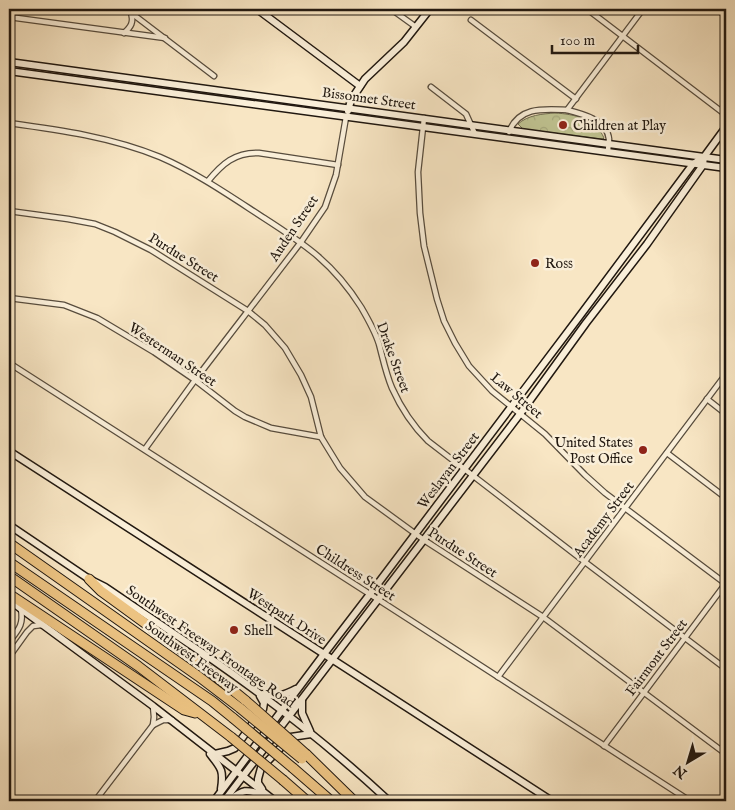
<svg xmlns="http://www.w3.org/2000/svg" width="735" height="810" viewBox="0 0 735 810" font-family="'IM FELL English',serif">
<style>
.forest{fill:url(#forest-crowns);stroke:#706e51}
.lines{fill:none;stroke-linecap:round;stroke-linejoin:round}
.street-casing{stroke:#574c3d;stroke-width:7}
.secondary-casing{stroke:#211810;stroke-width:9}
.highway-casing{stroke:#211810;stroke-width:11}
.street{stroke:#faefd9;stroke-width:4.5}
.secondary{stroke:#faefd9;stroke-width:6}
.highway{stroke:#ecc382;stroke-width:9}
.highway-bridge-casing{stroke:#211810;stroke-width:11;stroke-linecap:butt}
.highway-bridge{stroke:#ecc382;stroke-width:9}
.poi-dot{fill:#8f2418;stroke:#faefd9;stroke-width:2}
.labels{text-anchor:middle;stroke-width:5;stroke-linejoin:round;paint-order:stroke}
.street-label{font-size:14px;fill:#211810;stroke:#faefd9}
.poi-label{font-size:14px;fill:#211810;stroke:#faefd9;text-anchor:start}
</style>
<defs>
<pattern id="forest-crowns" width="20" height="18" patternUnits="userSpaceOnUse" patternTransform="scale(1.25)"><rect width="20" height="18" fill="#c0c492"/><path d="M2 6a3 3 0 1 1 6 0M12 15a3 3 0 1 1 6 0" fill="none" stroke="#a5a87d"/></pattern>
</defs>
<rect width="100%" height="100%" fill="#f8e6c4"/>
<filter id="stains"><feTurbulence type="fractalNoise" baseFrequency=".004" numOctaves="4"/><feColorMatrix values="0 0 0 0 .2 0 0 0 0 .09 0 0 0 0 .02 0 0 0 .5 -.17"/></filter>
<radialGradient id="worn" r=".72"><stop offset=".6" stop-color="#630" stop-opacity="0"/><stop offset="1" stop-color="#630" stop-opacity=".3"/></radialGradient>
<path class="forest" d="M555,113C574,114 596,119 604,138L603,139H601L523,129L518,124C528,115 542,114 555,113Z"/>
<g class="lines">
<defs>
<g id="street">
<polyline points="126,9 214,76"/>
<polyline points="391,9 416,27"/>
<polyline points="587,9 726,115"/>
<polyline points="717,9 726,16"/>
<polyline points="9,17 165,38"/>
<polyline points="471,20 576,99"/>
<path d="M124,33C131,27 134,22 131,13"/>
<polyline points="431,87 466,114 475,134"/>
<path d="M567,110C583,114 607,120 609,139C609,143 608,148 608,152"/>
<polyline points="424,118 418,172 420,213 424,246 437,299 444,321 455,343 469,366 492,391 545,434 585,475 605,493 726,584"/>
<path d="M9,123C60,130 111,137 160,157C197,173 230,196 264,218C306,245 334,264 361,307C368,319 375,331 379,344C383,359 386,374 392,388C401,408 412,425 428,441L585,562L726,669"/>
<path d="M509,132C519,106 544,109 567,110L643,9"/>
<path d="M208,181C222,164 235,152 259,153L338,165"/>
<polyline points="9,211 68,219 95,224 115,232 151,250 248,311 265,325 285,348 301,375 311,397 321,437 340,468 365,497 424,540 543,617 726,754"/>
<polyline points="9,298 64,305 97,318 154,352 195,380 235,411 245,417 271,428 321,437"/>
<polyline points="9,363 379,600 690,801"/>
<polyline points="707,399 726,414"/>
<polyline points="145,449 195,380 301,242 325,207 336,175 346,117"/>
<polyline points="667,453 726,498"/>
<path d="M9,642C18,630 24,625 21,609"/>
<polyline points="9,657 27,632 33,626 42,625"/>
<polyline points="498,677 726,374"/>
<polyline points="153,725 154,717 153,706"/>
<polyline points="604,746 726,583"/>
<polyline points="9,795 18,801"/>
<polyline points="95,801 153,725 163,720 172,720"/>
</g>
<g id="secondary">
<polyline points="257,9 360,86"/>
<polyline points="9,62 726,160"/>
<polyline points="9,71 726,168"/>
<polyline points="348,111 351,100 365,79 404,42 430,9"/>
<polyline points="9,451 552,801"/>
<path d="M9,525L89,579L105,587C140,611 175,634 210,658C272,701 333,749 389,801"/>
<polyline points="9,600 153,706 275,801"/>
<path d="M263,694C276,698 285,695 296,689"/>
<polyline points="302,700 302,713 310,731"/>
<path d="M210,754C221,768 224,770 221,789"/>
<polyline points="215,754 228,751 235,748 263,709 264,703 260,696"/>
<polyline points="262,789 258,783 258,779 261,768 291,737 311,734"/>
<polyline points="214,801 324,654 370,594 579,317 693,164 704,157 726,127"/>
<polyline points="224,801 520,414 586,323 647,244 703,165 704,157"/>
<path d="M228,801C244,789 245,789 264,795"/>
</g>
<g id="highway">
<polyline points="9,543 198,676 240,708"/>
<polyline points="9,562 212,701 233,718"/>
<polyline points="9,576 138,666 231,737"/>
<polyline points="89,579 101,591 197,661 246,701"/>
<polyline points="9,594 184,710 195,713"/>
<polyline points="306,754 354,801"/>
<polyline points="293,768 331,801"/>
<polyline points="283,780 307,801"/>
</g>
</defs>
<use href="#street" class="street-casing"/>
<use href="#secondary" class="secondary-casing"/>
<use href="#highway" class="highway-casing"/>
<use href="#street" class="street"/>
<use href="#secondary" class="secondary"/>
<use href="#highway" class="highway"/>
<defs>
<g id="highway-bridge">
<polyline points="246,701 306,754"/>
<polyline points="240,708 302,759"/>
<polyline points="233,718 293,768"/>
<polyline points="231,737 283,780"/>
</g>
</defs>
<use href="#highway-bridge" class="highway-bridge-casing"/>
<use href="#highway-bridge" class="highway-bridge"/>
</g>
<g class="poi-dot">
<circle cx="563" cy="125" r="5"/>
<circle cx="535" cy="263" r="5"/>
<circle cx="643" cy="450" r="5"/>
<circle cx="234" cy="630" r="5"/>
</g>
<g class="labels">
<g class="street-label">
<text transform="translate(369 98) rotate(8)" y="5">Bissonnet Street</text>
<text transform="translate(293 228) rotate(-56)" y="5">Auden Street</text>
<text transform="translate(184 257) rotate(32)" y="5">Purdue Street</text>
<text transform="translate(173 354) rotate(34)" y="5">Westerman Street</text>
<text transform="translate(394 357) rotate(70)" y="5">Drake Street</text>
<text transform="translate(517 395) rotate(40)" y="5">Law Street</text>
<text transform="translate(448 470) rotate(-53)" y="5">Weslayan Street</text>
<text transform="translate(603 519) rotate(-53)" y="5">Academy Street</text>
<text transform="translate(463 552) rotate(33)" y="5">Purdue Street</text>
<text transform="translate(356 572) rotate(33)" y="5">Childress Street</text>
<text transform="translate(287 616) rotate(33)" y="5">Westpark Drive</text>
<text transform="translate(211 646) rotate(35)" y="5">Southwest Freeway Frontage Road</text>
<text transform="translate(192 656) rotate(36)" y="5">Southwest Freeway</text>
<text transform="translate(656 657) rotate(-53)" y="5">Fairmont Street</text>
</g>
<g class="poi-label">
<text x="573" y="130">Children at Play</text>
<text x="545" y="268">Ross</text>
<text x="633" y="447" text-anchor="end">United States<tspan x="633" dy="16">Post Office</tspan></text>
<text x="244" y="635">Shell</text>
</g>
</g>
<rect width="735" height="810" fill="none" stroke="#f8e6c4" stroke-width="30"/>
<rect x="10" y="10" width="715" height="790" fill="none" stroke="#211810" stroke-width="2.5"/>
<rect x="15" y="15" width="705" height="780" fill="none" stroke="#211810"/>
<g transform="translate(688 762) rotate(218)" stroke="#faefd9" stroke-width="4" paint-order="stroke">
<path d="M0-4L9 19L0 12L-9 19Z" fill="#211810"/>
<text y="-8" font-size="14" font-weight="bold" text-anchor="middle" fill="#211810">N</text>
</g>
<path d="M552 45v8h86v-8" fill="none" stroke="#211810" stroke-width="2.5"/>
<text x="560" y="45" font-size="15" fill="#211810" stroke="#faefd9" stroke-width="4" paint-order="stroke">100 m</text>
<rect width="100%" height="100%" filter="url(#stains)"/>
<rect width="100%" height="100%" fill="url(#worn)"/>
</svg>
